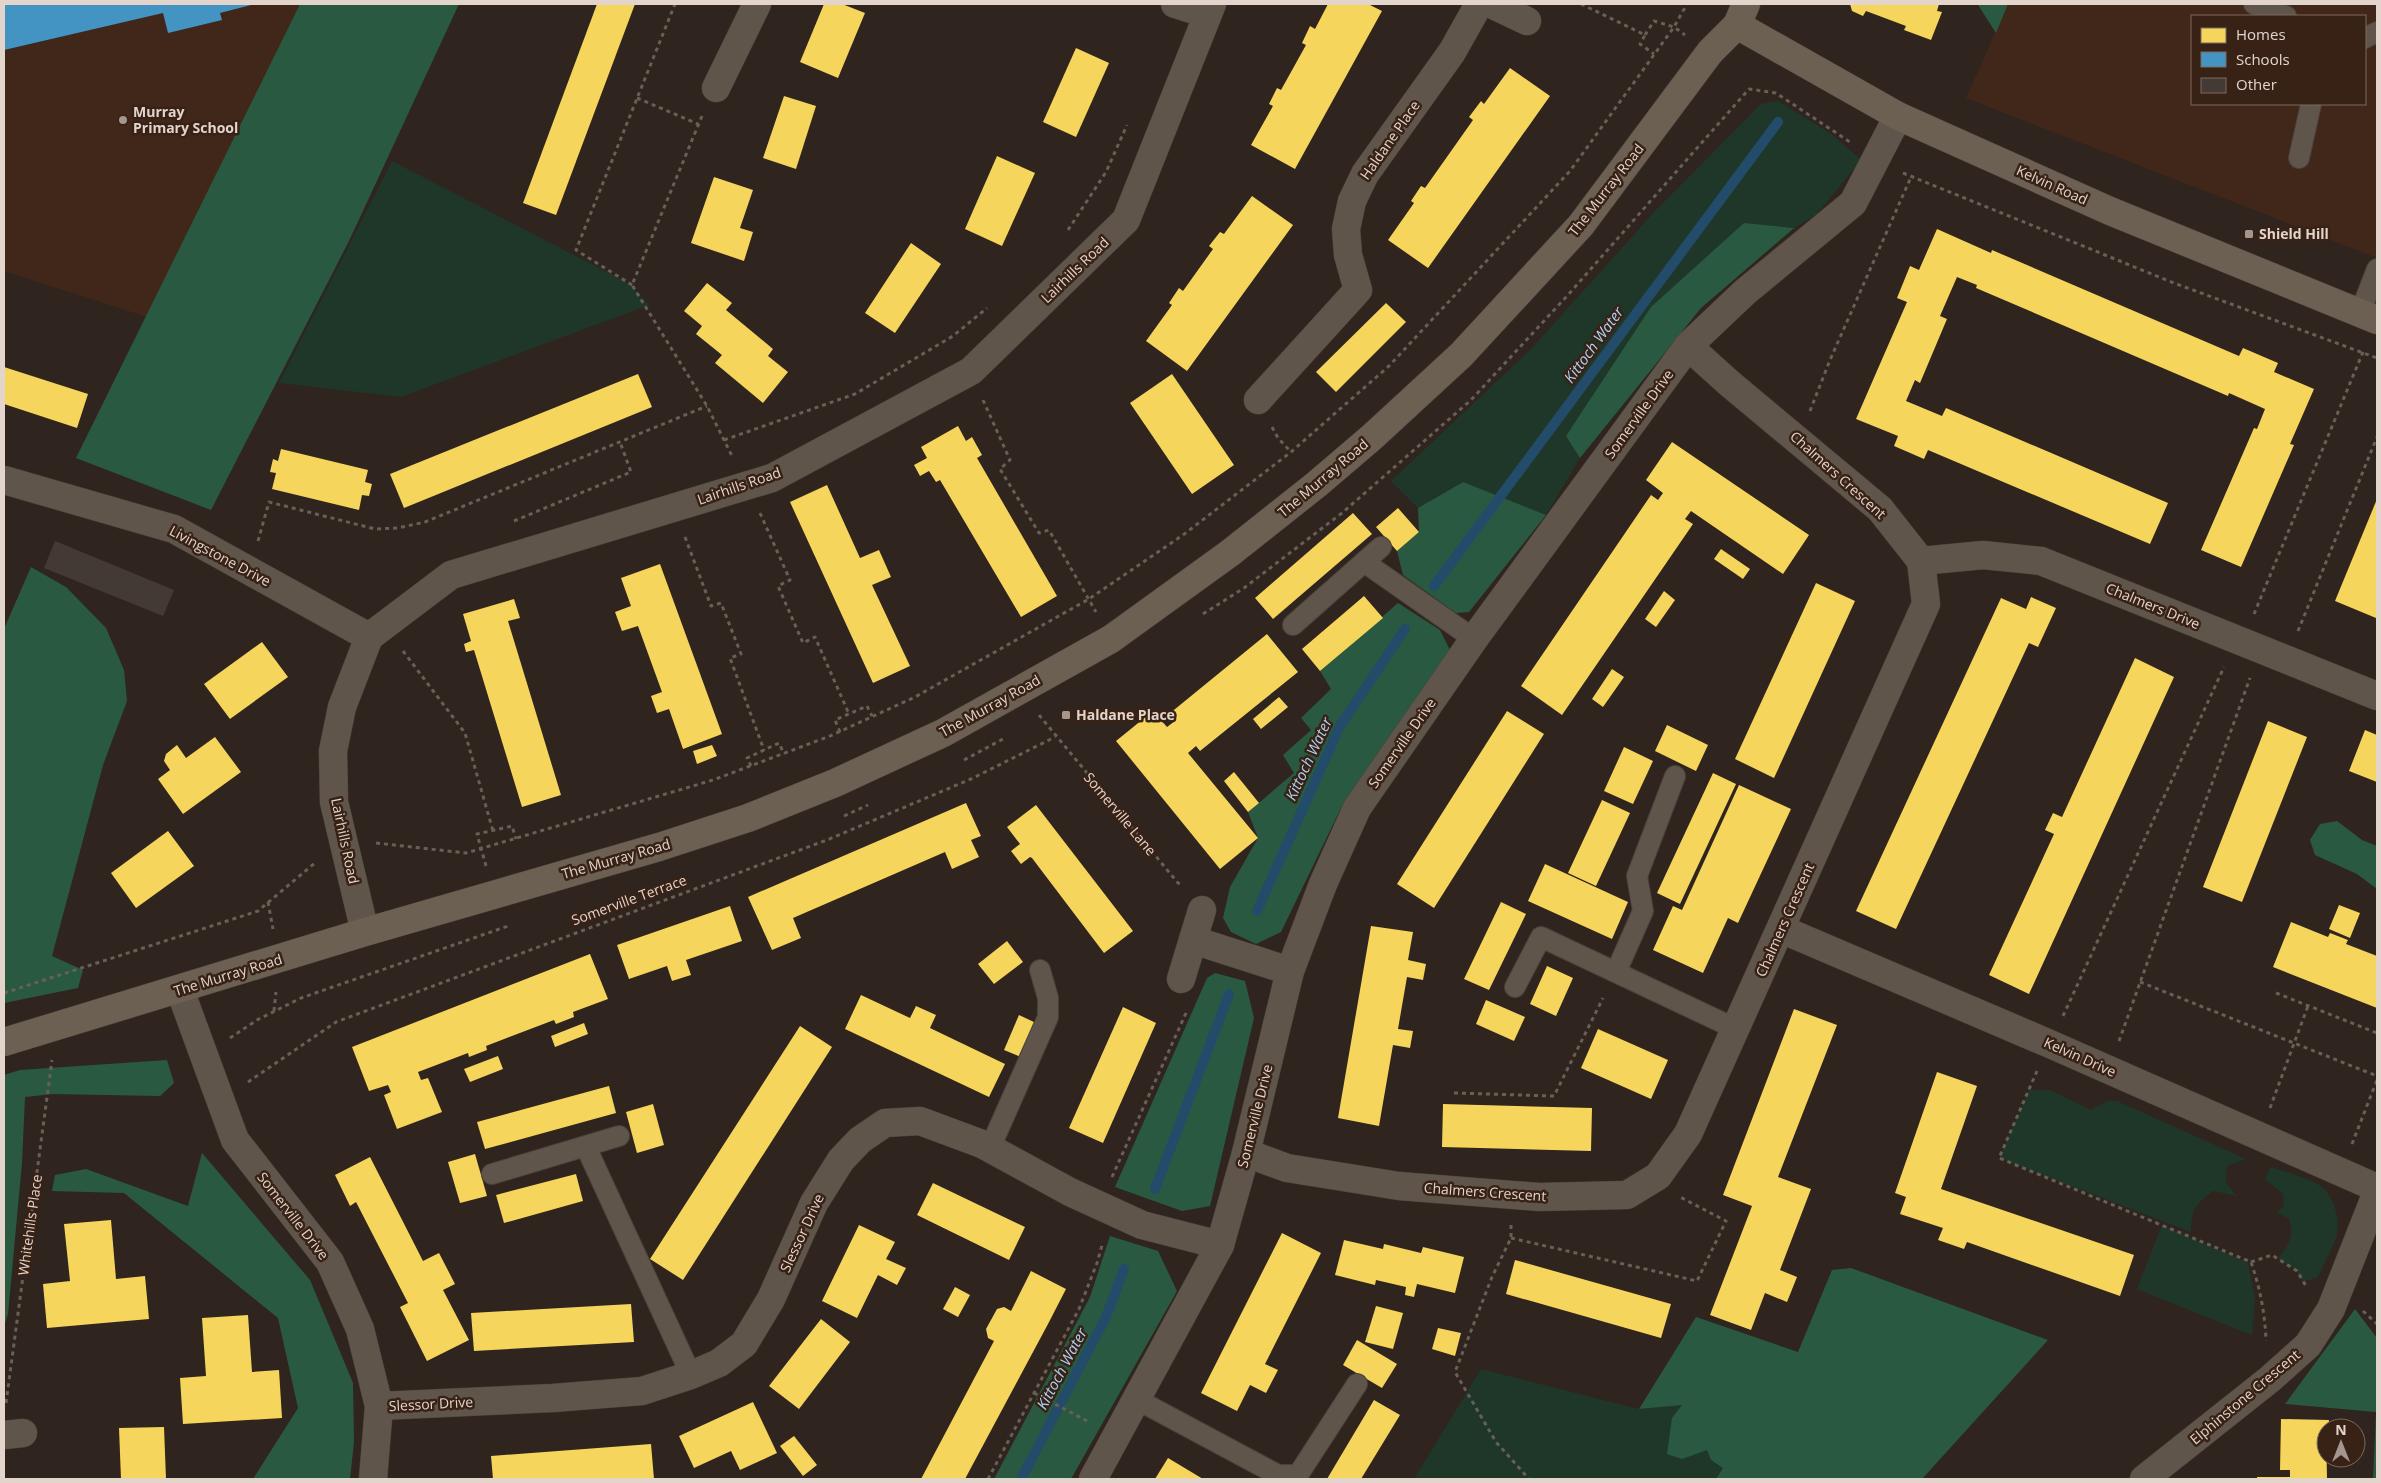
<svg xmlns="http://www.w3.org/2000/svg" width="2381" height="1483" viewBox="0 0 2381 1483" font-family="'Open Sans',sans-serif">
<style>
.built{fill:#412719;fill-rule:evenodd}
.green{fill:#1e3729}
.forest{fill:#295a41}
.homes{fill:#f6d55c}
.schools{fill:#4393c3}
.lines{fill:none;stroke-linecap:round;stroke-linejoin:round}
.stream{stroke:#234b6a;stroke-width:10}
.building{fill:#443a35}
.lane-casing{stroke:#4b413c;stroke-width:22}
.street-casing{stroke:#4b413c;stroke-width:29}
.secondary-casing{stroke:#4b413c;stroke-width:29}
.path{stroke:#685f57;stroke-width:3;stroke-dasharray:4 4;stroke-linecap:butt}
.lane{stroke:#60554a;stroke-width:20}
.street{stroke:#60554a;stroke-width:28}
.secondary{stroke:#6c6052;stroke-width:28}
.poi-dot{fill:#a4968f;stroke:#382216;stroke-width:2}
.labels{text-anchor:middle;stroke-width:5;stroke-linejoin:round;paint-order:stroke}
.poi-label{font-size:14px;font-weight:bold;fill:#e3d4cc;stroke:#382216;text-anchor:start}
.street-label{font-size:14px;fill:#e3d4cc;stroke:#382216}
.water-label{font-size:15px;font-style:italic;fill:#abd2f5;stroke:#382216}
</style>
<rect width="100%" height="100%" fill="#30241e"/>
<g class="built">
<polygon points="4,4 300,4 147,317 4,271"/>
<path d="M2008,4H2377V258L1966,98ZM2192,16H2365V104H2192Z"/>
</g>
<g class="green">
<polygon points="1778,101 1833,135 1861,160 1817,214 1794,228 1744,223 1566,435 1580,458 1546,515 1463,482 1418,508 1391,481 1531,349 1656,210 1761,104"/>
<polygon points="392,161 632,285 649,305 401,397 279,383"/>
<path d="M2029,1090H2050L2091,1110L2107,1101H2117L2246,1159L2227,1166L2226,1182L2237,1196L2213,1191C2196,1203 2191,1211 2191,1232L1999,1158Z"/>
<path d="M2271,1167C2286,1172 2302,1176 2316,1183C2332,1191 2341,1217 2337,1234C2333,1248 2324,1263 2318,1277L2303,1282L2297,1271L2278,1259C2288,1245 2295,1236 2289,1219L2277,1212L2284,1206L2283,1194L2265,1179Z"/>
<polygon points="2162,1225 2248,1263 2255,1299 2252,1335 2137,1289"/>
<polygon points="1481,1369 1639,1409 1682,1404 1707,1450 1723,1468 1716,1479 1414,1479"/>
</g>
<g class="forest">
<polygon points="300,4 459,4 349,241 211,510 76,458"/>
<polygon points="1979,4 2008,4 1996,33 1978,5"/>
<polygon points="1744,223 1794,228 1701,308 1580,458 1566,436 1651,307"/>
<polygon points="1463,482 1546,515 1469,612 1456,613 1403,575 1397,551 1419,532 1418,508"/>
<polygon points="31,567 66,587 106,628 124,670 127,701 103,765 52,956 83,970 78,988 4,1003 4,629"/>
<polygon points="1398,603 1440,630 1451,652 1341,808 1281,932 1256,944 1231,932 1223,918 1230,887 1258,838 1248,812 1294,773 1283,755 1311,730 1301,718 1331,689 1320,671"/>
<polygon points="2337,821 2362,840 2377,846 2377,889 2357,874 2315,855 2310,840 2320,824"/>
<polygon points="1215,973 1245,981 1254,1018 1210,1206 1182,1211 1115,1187 1207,978"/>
<polygon points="167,1060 174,1083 160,1096 53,1094 25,1097 22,1163 8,1314 4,1326 4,1075 20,1070"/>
<polygon points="202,1153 310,1280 353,1383 354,1442 350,1479 253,1479 298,1408 278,1318 124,1193 52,1191 55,1175 86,1169 188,1206"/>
<polygon points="1110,1236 1158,1251 1177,1291 1071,1479 994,1479 1090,1297"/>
<polygon points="1851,1268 2048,1340 1922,1479 1716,1479 1723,1468 1711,1460 1707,1450 1682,1459 1667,1454 1672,1418 1682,1405 1639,1409 1696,1317 1798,1352 1832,1270"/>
<polygon points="2355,1309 2377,1338 2377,1479 2373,1479 2376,1412 2285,1404"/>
</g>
<g class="homes">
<polygon points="597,4 635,4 556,215 523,203"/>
<polygon points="824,4 842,4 865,13 838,78 800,62"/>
<polygon points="1328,4 1368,4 1382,11 1295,169 1251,145 1273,106 1269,104 1277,88 1281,90 1306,45 1302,43 1310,26 1315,29"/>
<polygon points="1850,4 1939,4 1937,11 1942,12 1931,40 1904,30 1906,26 1866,11 1863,16 1852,11"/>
<polygon points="1076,48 1109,63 1076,137 1043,122"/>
<polygon points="1510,68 1550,96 1428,268 1388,240 1414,203 1411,201 1421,186 1425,188 1473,120 1469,117 1481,101 1484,104"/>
<polygon points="784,96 816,106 796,169 763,158"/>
<polygon points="997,156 1035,173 1002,246 965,229"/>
<polygon points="714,177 753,190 740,228 753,232 744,261 691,243"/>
<polygon points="1252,196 1293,225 1187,371 1146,341 1172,305 1169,303 1179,288 1183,291 1213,249 1209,246 1220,232 1224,234"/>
<polygon points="1937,229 1991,253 1992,250 2239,356 2243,348 2278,363 2274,372 2314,389 2290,444 2294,445 2241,567 2201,550 2254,428 2257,429 2265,409 2229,393 2228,396 1976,288 1977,285 1957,277 1940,316 1947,319 1920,383 1915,380 1906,401 1942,416 1946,408 2168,503 2150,544 1928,450 1924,459 1894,446 1898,436 1856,419 1907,302 1897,298 1910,266 1919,270"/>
<polygon points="911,243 941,264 895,333 865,313"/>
<polygon points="707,283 732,303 726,310 773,349 768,356 788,372 763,403 715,363 722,355 696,334 702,326 684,311"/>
<polygon points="1386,303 1406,322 1336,392 1316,372"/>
<polygon points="4,367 88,394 77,428 4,404"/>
<polygon points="638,374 652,407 404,508 390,474"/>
<polygon points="1172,374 1234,465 1192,494 1130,403"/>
<polygon points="958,426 966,441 972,437 982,455 977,458 1057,596 1021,617 940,480 936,482 929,471 920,476 914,465 927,458 921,447"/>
<polygon points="1672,442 1809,535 1783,574 1691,511 1685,519 1693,524 1562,715 1521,686 1651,495 1658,500 1663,493 1646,480"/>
<polygon points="281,449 368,470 365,482 372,484 369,496 362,495 359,510 272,489 276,473 270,472 273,459 278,461"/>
<polygon points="827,485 860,558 879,550 891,577 872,585 910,666 873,683 790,502"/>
<polygon points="2377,499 2377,616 2376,618 2335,601"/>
<polygon points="1398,508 1419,532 1397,551 1376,527"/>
<polygon points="1353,513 1372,534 1273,619 1255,598"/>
<polygon points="1721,549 1750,569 1743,579 1714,559"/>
<polygon points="660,564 722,734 683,749 669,709 657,713 651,696 662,692 638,626 622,631 615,612 631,606 621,578"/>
<polygon points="1816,583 1855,601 1774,778 1735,759"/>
<polygon points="1664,591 1675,600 1656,627 1645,619"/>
<polygon points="1364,596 1383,618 1320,671 1302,649"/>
<polygon points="2031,597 2056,608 2038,647 2029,643 1896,929 1856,911 2001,598 2026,609"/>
<polygon points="514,599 520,618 508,621 561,795 522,807 474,650 466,652 464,644 471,641 463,614"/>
<polygon points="1267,634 1298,672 1200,751 1196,746 1188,753 1258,838 1220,869 1116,741 1153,711 1167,727 1175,721 1169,714"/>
<polygon points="262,642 288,677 230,719 204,684"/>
<polygon points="2135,658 2174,677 2029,994 1989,975 2054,834 2045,830 2053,813 2062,817"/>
<polygon points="1612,669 1624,677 1603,707 1592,699"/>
<polygon points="1279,697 1288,707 1261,729 1253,719"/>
<polygon points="1507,711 1544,734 1434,908 1397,884"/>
<polygon points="2268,721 2307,737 2242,902 2203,887"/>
<polygon points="1667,725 1708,745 1696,771 1655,751"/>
<polygon points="2365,730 2377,735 2377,782 2349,771"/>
<polygon points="215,737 241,772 183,814 158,779 170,770 164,761 166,754 177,745 186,758"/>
<polygon points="712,745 717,756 697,764 693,751"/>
<polygon points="1624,747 1653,761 1633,804 1604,791"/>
<polygon points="1234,772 1259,803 1248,812 1224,781"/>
<polygon points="1713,773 1736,784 1680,904 1657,893"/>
<polygon points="1739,785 1791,809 1738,923 1728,918 1703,973 1653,950 1673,906 1682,910"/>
<polygon points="1602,800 1630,813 1596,886 1568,873"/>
<polygon points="966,803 981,836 971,840 979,857 952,869 945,852 793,918 801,938 772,950 748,897"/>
<polygon points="1036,805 1133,931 1104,953 1032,858 1030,857 1021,864 1011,851 1020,844 1007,827"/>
<polygon points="168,831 194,866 136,908 111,873"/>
<polygon points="1545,864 1628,902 1612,939 1528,901"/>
<polygon points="1501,902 1526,914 1489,990 1464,979"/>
<polygon points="2339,905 2360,913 2350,938 2329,929"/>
<polygon points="730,906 742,941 686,960 691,975 672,981 667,966 629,979 617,945"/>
<polygon points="2291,922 2328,937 2330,933 2348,940 2346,944 2377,956 2377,1008 2273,967"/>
<polygon points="1371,926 1413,932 1408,960 1426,964 1423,980 1407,977 1398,1029 1413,1031 1410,1048 1393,1045 1379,1126 1338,1118"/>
<polygon points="1007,941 1023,962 994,984 978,964"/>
<polygon points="590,954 608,999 573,1012 574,1017 556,1024 554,1020 486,1046 487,1050 469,1057 468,1053 418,1072 421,1080 428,1078 442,1112 397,1129 384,1095 391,1092 388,1085 369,1091 352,1047"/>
<polygon points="1547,966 1573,978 1556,1016 1530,1004"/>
<polygon points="861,995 910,1018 916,1006 936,1015 930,1028 1005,1064 989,1097 845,1029"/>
<polygon points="1486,1000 1525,1017 1514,1041 1476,1024"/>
<polygon points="1123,1007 1156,1023 1103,1143 1069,1128"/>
<polygon points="1794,1009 1837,1025 1778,1177 1811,1189 1780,1270 1797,1277 1787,1302 1765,1293 1751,1330 1710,1315 1752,1206 1723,1195"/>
<polygon points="1019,1015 1036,1023 1021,1057 1004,1050"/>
<polygon points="584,1023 588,1034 555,1047 551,1036"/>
<polygon points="800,1026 832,1047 683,1280 650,1259"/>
<polygon points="1598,1029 1668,1060 1651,1099 1581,1068"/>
<polygon points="498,1056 503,1069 470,1082 464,1069"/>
<polygon points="1937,1072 1977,1086 1941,1189 2134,1255 2120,1296 1967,1242 1964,1249 1938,1240 1943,1228 1900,1214 1906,1197 1895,1193"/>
<polygon points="609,1086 616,1113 485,1149 477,1122"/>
<polygon points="653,1104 664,1145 637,1153 626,1112"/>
<polygon points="1443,1104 1592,1108 1591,1151 1442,1147"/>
<polygon points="475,1154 487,1196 460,1203 448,1162"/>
<polygon points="370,1157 423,1261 439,1253 455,1284 443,1290 469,1340 427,1361 400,1307 408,1303 356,1202 350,1206 335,1175"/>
<polygon points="576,1174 583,1201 504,1223 496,1195"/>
<polygon points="933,1183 1025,1227 1009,1260 917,1215"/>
<polygon points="111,1220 116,1279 145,1276 149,1319 47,1328 43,1284 70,1281 64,1224"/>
<polygon points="859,1225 895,1242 886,1259 906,1268 897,1285 878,1275 857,1318 822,1301"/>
<polygon points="1282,1233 1321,1253 1265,1364 1278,1370 1266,1393 1250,1385 1237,1411 1201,1393"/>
<polygon points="1344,1240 1383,1249 1384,1244 1421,1253 1423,1247 1464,1257 1455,1293 1417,1284 1414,1297 1405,1295 1406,1287 1376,1280 1375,1285 1335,1275"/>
<polygon points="1515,1260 1671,1304 1661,1338 1506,1294"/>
<polygon points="1031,1271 1066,1289 1048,1324 965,1479 921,1479 994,1341 988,1338 986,1329 997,1309 1004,1307 1011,1311"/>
<polygon points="955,1287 970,1295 958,1317 943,1309"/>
<polygon points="631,1304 634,1342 474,1351 471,1313"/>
<polygon points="1376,1306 1403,1313 1393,1349 1365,1342"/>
<polygon points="248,1315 252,1372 279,1370 282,1418 183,1424 180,1378 206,1376 202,1318"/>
<polygon points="821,1319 850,1342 799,1409 769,1386"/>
<polygon points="1438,1328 1461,1333 1455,1356 1432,1349"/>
<polygon points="1357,1340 1397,1364 1382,1388 1343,1365"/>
<polygon points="1374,1400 1400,1415 1361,1479 1327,1479"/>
<polygon points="753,1402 777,1453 740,1470 731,1451 694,1468 679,1436"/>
<polygon points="2281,1419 2329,1420 2328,1428 2326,1428 2327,1479 2257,1479 2257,1477 2290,1477 2290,1470 2280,1470"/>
<polygon points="164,1427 166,1479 121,1479 119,1428"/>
<polygon points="794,1436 817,1465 803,1476 780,1446"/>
<polygon points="651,1444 654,1479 493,1479 491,1456"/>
<polygon points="1168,1458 1203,1479 1155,1479"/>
</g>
<polygon class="schools" points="4,4 255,4 220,13 222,20 168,33 163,13 4,50"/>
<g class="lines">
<g class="stream">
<polyline points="1434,586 1778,122"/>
<polyline points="1257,911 1340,726 1405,629"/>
<polyline points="1155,1189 1229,994"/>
<polyline points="1021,1479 1106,1317 1124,1269"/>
</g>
</g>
<polygon class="building" points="55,541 174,590 163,616 44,568"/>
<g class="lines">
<defs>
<g id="lane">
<polyline points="2254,4 2286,16"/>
<polyline points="2365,38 2377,32"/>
<polyline points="2299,158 2311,104"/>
<polyline points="2360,313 2377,269"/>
<polyline points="1364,562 1474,639"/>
<polyline points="1293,625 1381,547"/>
<polyline points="1616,972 1643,911 1637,876 1675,776"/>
<polyline points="1515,987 1541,937 1736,1029"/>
<polyline points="586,1147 691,1375"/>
<polyline points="990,1148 1048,1017 1048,998 1040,970"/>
<polyline points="492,1174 619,1136"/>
<polyline points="1136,1399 1278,1475 1298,1475 1357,1384"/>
</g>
<g id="street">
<polyline points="1175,4 1207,14"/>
<polyline points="1491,4 1527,21"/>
<polyline points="716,88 757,4"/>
<polyline points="1258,400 1358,290 1348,255 1346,229 1352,201 1365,174 1452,52 1479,4"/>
<polyline points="4,480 174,529 369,637"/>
<polyline points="1921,561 1983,555 2041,561 2377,696"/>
<polyline points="1781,929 2050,1044 2377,1188"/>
<polyline points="365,932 334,802 333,751 342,707 369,637 451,575 772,478 971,371 1126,220 1212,4"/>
<polyline points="1193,940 1290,971"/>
<polyline points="1181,979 1202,910"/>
<polyline points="180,990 235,1140 330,1262 360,1329 379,1406 373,1479"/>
<polyline points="1246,1153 1287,1168 1399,1186 1539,1197 1627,1195 1658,1176 1688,1134 1926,604 1921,561 1880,509 1729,383 1688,346"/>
<polyline points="379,1406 553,1398 642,1391 691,1375 719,1363 744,1344 771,1299 814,1203 841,1160 860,1140 885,1123 920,1121 982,1144 1070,1192 1142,1225 1220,1245"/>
<polyline points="4,1435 23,1433"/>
<polyline points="1093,1479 1220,1245 1246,1153 1290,971 1323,884 1357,808 1474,639 1688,346 1745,292 1853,203 1898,116"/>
<polyline points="2144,1479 2270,1379 2308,1345 2331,1309 2377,1192"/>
</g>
<g id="secondary">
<polyline points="1737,25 1898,116 2110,211 2377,320"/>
<polyline points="4,1042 365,932 659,847 748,818 835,783 943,733 1111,639 1230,553 1317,484 1372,437 1461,355 1581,225 1710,52 1737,25 1746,4"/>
</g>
</defs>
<use href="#lane" class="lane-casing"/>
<use href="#street" class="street-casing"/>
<use href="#secondary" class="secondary-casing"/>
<g class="path">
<polyline points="1581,4 1645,35 1640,44 1654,54"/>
<polyline points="1645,35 1654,21 1674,27 1685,35"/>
<polyline points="637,98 698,124"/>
<polyline points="702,116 632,285 707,406 733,458"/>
<polyline points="1903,173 2174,283 2377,358"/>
<polyline points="1068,230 1106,172 1127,125"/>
<polyline points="632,285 576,250 675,4"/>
<polyline points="983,400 1010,460 1000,469 1039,533 1049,530 1096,612"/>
<polyline points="1810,411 1830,360 1911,177"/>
<polyline points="1272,427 1278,438 1291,452"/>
<polyline points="724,440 855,394 953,336 987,308"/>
<polyline points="760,513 790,580 778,586 803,643 815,637 849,714"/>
<polyline points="514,521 631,472 620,442"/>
<polyline points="685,537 711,606 721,603 741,654 730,658 764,750"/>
<polyline points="258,541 269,502 375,529 398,528 425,522 707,406"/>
<polyline points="1203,614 1244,588 1342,513 1471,400 1567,296 1749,89 1776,93 1850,142"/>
<polyline points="2254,614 2363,352"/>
<polyline points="2298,631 2377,437"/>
<polyline points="403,651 465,733 493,831"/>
<polyline points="1039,715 1178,883 1182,885"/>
<polyline points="840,732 835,720 867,706 872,716"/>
<polyline points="964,760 1003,739"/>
<polyline points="751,766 747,758 779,743 784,754"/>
<polyline points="844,816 868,805"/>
<polyline points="376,843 466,853 713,780 830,736 915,697 1089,599 1183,535 1291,452 1389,366 1570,171 1674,27 1687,4"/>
<polyline points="486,866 477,834 512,826 516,839"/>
<polyline points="268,902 273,929"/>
<polyline points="2140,982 2377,1076"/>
<polyline points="4,993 258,911 316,862"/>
<polyline points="2276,993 2377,1033"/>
<polyline points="274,1011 276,992"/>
<polyline points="2063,1016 2224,667"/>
<polyline points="230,1038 257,1020 301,998 511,925"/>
<polyline points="2119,1041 2250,678"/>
<path d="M2037,1071L1999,1158L2251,1262C2260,1288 2265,1313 2266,1341"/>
<polyline points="248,1082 336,1022 827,840 971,779 1055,737"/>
<polyline points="1454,1093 1554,1096 1603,998"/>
<polyline points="2270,1108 2308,1006"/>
<polyline points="2352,1144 2377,1080"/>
<polyline points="1112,1177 1186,1013 1186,1009"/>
<polyline points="1511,1225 1511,1238 1492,1277 1455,1372 1496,1442 1529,1479"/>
<polyline points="1511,1238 1697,1281 1726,1221 1680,1197"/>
<polyline points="2251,1262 2272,1255 2297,1271 2306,1286"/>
<polyline points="2363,1311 2377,1324"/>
<polyline points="1034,1393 1089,1422"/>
<polyline points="6,1403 52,1060"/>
<polyline points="988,1479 1079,1309 1097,1263 1103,1242"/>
</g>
<use href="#lane" class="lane"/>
<use href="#street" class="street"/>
<use href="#secondary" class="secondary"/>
</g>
<g class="poi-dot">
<circle cx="123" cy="120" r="5"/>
<rect x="2244" y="229" width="10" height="10" rx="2.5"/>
<rect x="1061" y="710" width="10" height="10" rx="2.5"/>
</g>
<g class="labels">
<g class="poi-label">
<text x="133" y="117">Murray<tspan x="133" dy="16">Primary School</tspan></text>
<text x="2259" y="239">Shield Hill</text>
<text x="1076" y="720">Haldane Place</text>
</g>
<g class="street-label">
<text transform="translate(1390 140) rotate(-55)" y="5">Haldane Place</text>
<text transform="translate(2052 185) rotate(24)" y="5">Kelvin Road</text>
<text transform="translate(1606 190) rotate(-52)" y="5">The Murray Road</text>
<text transform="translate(1075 270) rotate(-44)" y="5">Lairhills Road</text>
<text transform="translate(1639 414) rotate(-54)" y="5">Somerville Drive</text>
<text transform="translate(1838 475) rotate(42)" y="5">Chalmers Crescent</text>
<text transform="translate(1323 478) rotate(-40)" y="5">The Murray Road</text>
<text transform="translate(739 486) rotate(-19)" y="5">Lairhills Road</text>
<text transform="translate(220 556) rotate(28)" y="5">Livingstone Drive</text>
<text transform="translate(2153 606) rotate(22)" y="5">Chalmers Drive</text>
<text transform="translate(990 706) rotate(-29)" y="5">The Murray Road</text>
<text transform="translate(1402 743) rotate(-55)" y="5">Somerville Drive</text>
<text transform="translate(1120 814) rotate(50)" y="5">Somerville Lane</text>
<text transform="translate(345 841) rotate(78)" y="5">Lairhills Road</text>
<text transform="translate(616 859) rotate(-16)" y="5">The Murray Road</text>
<text transform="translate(629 900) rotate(-20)" y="5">Somerville Terrace</text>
<text transform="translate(1785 920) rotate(-66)" y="5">Chalmers Crescent</text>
<text transform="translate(228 975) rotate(-17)" y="5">The Murray Road</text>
<text transform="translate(2080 1057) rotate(24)" y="5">Kelvin Drive</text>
<text transform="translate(1255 1116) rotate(-76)" y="5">Somerville Drive</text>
<text transform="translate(1485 1192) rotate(4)" y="5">Chalmers Crescent</text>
<text transform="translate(293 1216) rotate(52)" y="5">Somerville Drive</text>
<text transform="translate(30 1225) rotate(-82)" y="5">Whitehills Place</text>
<text transform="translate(802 1233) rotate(-65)" y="5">Slessor Drive</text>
<text transform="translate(2245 1397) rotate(-40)" y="5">Elphinstone Crescent</text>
<text transform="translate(431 1404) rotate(-3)" y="5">Slessor Drive</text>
</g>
<g class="water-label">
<text transform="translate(1594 345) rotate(-54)" y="5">Kittoch Water</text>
<text transform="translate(1309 759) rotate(-65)" y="5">Kittoch Water</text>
<text transform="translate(1062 1369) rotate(-62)" y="5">Kittoch Water</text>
</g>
</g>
<rect width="2381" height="1483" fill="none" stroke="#e3d4cc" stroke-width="10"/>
<rect x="2191" y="15" width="175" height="90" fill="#382216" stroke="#7c695f"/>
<rect x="2201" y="28" width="25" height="15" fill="#f6d55c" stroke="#7c695f"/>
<text x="2236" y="40" font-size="15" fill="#e3d4cc">Homes</text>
<rect x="2201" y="52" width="25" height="15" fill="#4393c3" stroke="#7c695f"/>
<text x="2236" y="65" font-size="15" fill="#e3d4cc">Schools</text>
<rect x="2201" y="78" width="25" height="15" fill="#443a35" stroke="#7c695f"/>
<text x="2236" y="90" font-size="15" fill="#e3d4cc">Other</text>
<g transform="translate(2341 1443)"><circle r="24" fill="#382216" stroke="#7c695f"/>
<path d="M0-4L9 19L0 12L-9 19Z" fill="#a4968f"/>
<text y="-8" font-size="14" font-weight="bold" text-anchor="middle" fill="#e3d4cc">N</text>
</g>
</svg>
